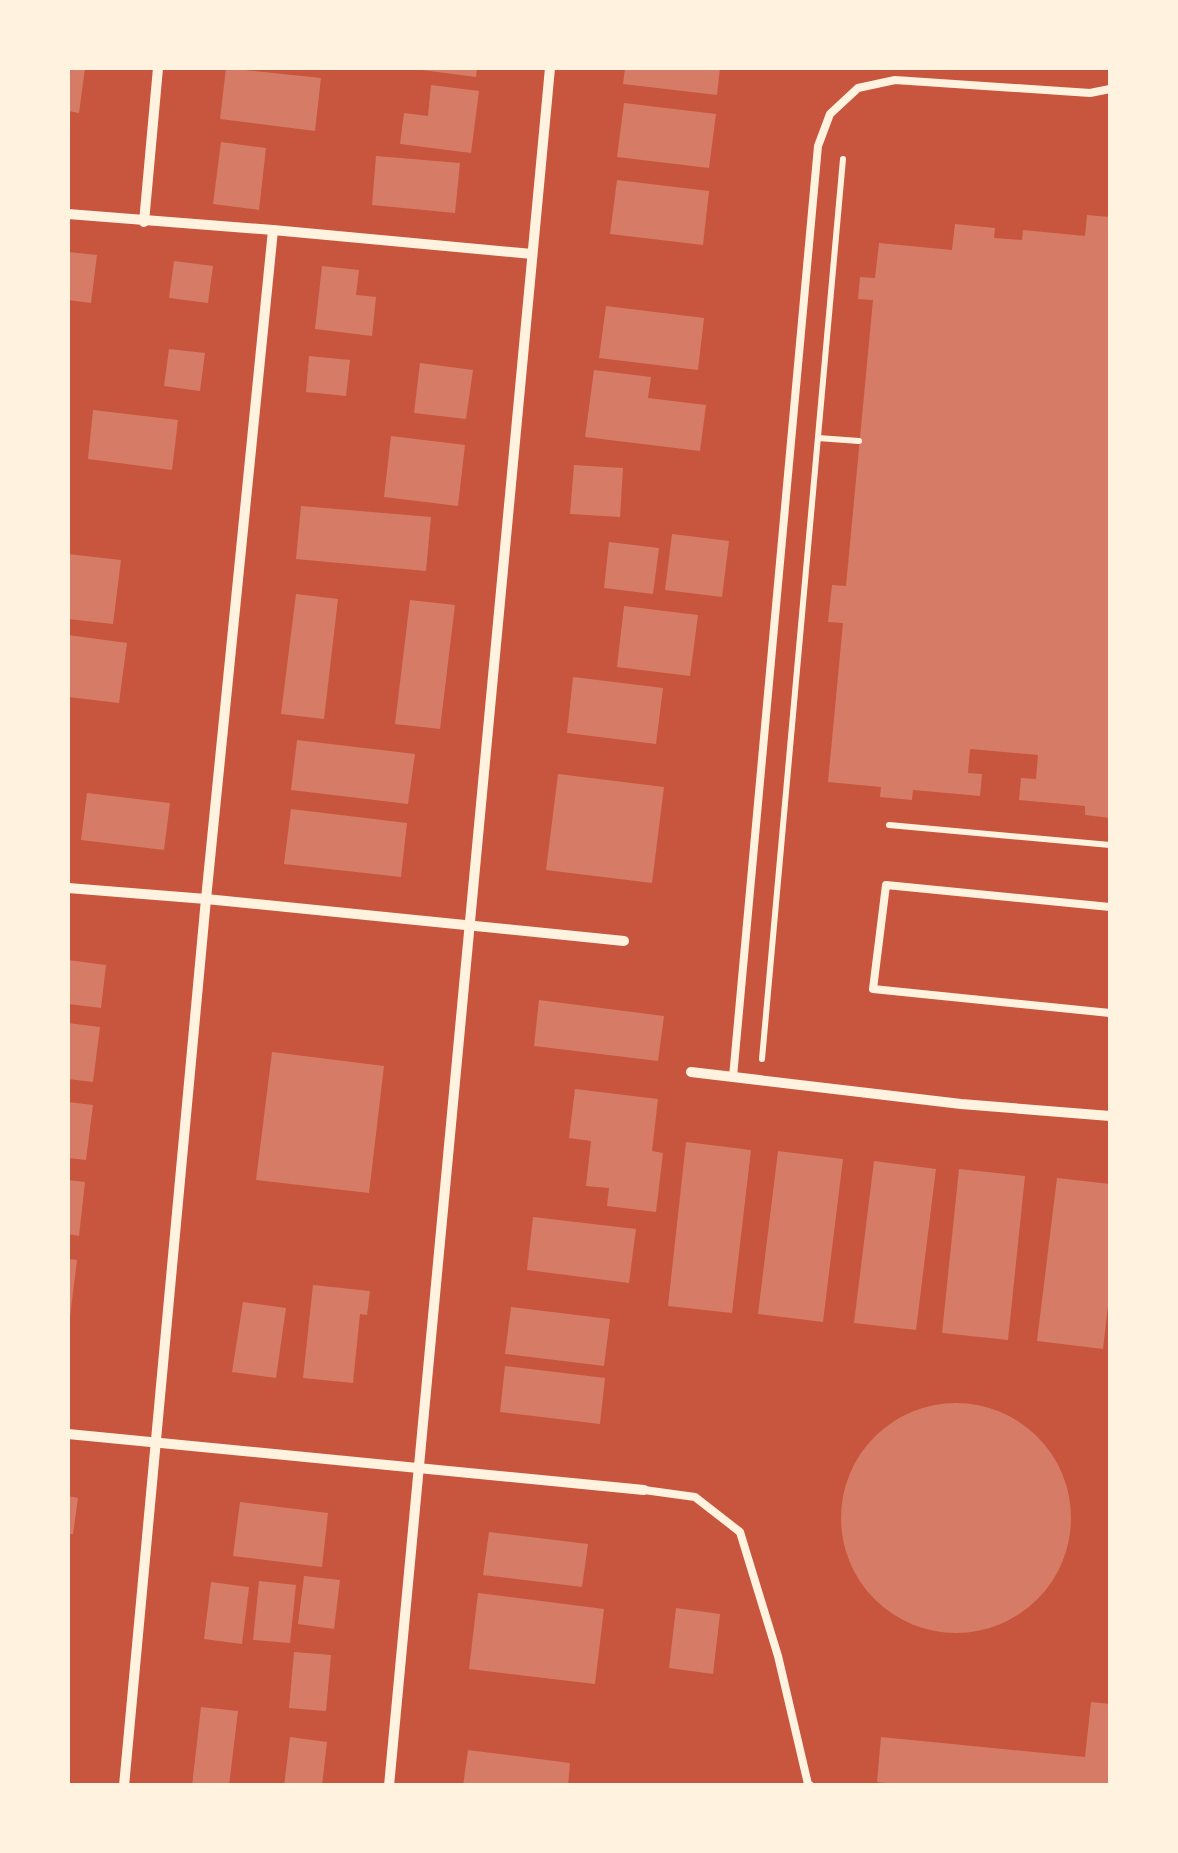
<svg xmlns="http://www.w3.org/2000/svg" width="1178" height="1853" viewBox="0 0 1178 1853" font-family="Figtree,sans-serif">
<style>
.building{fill:#d67c66}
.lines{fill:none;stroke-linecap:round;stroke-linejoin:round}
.path{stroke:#fff3e0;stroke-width:6}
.service{stroke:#fff3e0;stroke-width:8}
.minor{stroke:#fff3e0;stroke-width:10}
</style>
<rect width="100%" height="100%" fill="#c8553d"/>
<g class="building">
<polygon points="68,68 85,68 79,113 68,111"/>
<polygon points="226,68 321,78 315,131 220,119"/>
<polygon points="422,68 477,68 476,77 422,70"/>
<polygon points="625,68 720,68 717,95 623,84"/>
<polygon points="431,85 479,91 471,153 400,144 404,113 428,116"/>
<polygon points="624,103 716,114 709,168 617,157"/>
<polygon points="221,142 266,148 259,210 213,204"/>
<polygon points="376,156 460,163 455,213 372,205"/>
<polygon points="617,180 709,191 703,245 610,234"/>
<polygon points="1087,215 1110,217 1110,818 1085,815 1085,806 1019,800 1021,778 1036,779 1038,755 970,749 968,773 982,774 980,796 913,790 912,800 880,797 881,787 828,782 843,623 828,622 832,585 846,586 873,300 858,299 860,277 875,278 879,243 952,250 955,224 995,228 994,238 1022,240 1023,230 1085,236"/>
<polygon points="68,252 97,255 91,303 68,300"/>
<polygon points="174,261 213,266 208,303 169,298"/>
<polygon points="322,266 359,270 356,295 376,297 372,336 315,329"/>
<polygon points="606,306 704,318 698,370 599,358"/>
<polygon points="169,349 205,353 200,391 164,386"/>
<polygon points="309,356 350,360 346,396 306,392"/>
<polygon points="420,363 473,370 466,419 414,413"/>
<polygon points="594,370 651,377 648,398 706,405 700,451 585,437"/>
<polygon points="93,410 178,420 172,470 88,459"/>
<polygon points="391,436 465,445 458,506 384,497"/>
<polygon points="574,465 623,468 620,517 570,514"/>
<polygon points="301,506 431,517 426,571 296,559"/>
<polygon points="672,534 729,541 722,597 665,590"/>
<polygon points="609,542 659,548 653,594 604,588"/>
<polygon points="68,554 121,560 113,624 68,619"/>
<polygon points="296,594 338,599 324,719 281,714"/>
<polygon points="410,600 455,605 440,729 395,724"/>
<polygon points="624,606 698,615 690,676 617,667"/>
<polygon points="68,635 127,643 119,703 68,697"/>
<polygon points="573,677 663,688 656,744 567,733"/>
<polygon points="297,740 415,754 408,804 291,790"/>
<polygon points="558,774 664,787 652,883 546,870"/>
<polygon points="87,793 170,803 164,850 81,840"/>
<polygon points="291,809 407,823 401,877 284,864"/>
<polygon points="68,960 106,965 101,1008 68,1004"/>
<polygon points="539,1000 664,1016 658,1061 534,1046"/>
<polygon points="68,1023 100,1027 93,1082 68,1079"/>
<polygon points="272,1052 384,1066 369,1193 256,1180"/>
<polygon points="575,1089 658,1099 652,1151 663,1153 656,1212 607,1206 609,1188 586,1186 591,1141 569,1138"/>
<polygon points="68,1102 93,1105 86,1160 68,1158"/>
<polygon points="686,1142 751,1150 732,1313 668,1306"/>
<polygon points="778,1151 843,1159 823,1322 758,1314"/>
<polygon points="874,1161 936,1169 916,1330 854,1323"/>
<polygon points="959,1169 1025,1176 1008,1340 942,1333"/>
<polygon points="1057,1178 1110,1184 1110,1288 1103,1349 1037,1341"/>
<polygon points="68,1180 85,1182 79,1236 68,1234"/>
<polygon points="533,1217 636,1229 629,1283 527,1270"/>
<polygon points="68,1259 77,1260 70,1317 68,1317"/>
<polygon points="313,1285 370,1291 367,1315 360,1314 353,1383 303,1378"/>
<polygon points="243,1302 286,1308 276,1378 232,1372"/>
<polygon points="511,1307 610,1319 604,1366 505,1354"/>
<polygon points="505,1366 605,1378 600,1424 500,1412"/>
<circle cx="956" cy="1518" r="115"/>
<polygon points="68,1496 78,1498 73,1534 68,1534"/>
<polygon points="240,1502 328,1513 322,1567 233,1556"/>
<polygon points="489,1532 588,1544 582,1587 483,1575"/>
<polygon points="304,1576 340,1580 334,1629 298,1624"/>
<polygon points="259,1581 296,1585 290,1643 253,1640"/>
<polygon points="211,1582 249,1587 242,1644 204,1639"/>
<polygon points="478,1593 604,1609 595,1684 469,1669"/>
<polygon points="676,1608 720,1614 713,1674 669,1668"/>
<polygon points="294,1652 331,1655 326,1711 289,1708"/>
<polygon points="1091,1702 1110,1704 1110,1786 912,1786 877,1782 881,1737 1085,1757"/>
<polygon points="201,1707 238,1711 229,1786 192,1786"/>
<polygon points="290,1737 327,1742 322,1786 284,1786"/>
<polygon points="468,1750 570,1763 568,1786 463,1786"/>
</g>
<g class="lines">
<g class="path">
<polyline points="818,438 859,441"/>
<polyline points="889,825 1110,845"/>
<polyline points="762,1059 843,159"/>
</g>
<g class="service">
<polyline points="1110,907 886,885 873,989 1110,1013"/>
<polyline points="733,1077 818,146 830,114 858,88 895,80 1090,93 1110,89"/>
<polyline points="644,1490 695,1497 740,1532 778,1656 808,1784 811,1786"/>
</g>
<g class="minor">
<polyline points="68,214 273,230 532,254"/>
<polyline points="144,222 158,68"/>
<polyline points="68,888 206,899 624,941"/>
<polyline points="691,1072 961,1104 1110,1116"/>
<polyline points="68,1434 644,1490"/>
<polyline points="124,1786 206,899 273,230"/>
<polyline points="389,1786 550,68"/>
</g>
</g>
<rect width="1178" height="1853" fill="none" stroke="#fff3e0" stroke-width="140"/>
</svg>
